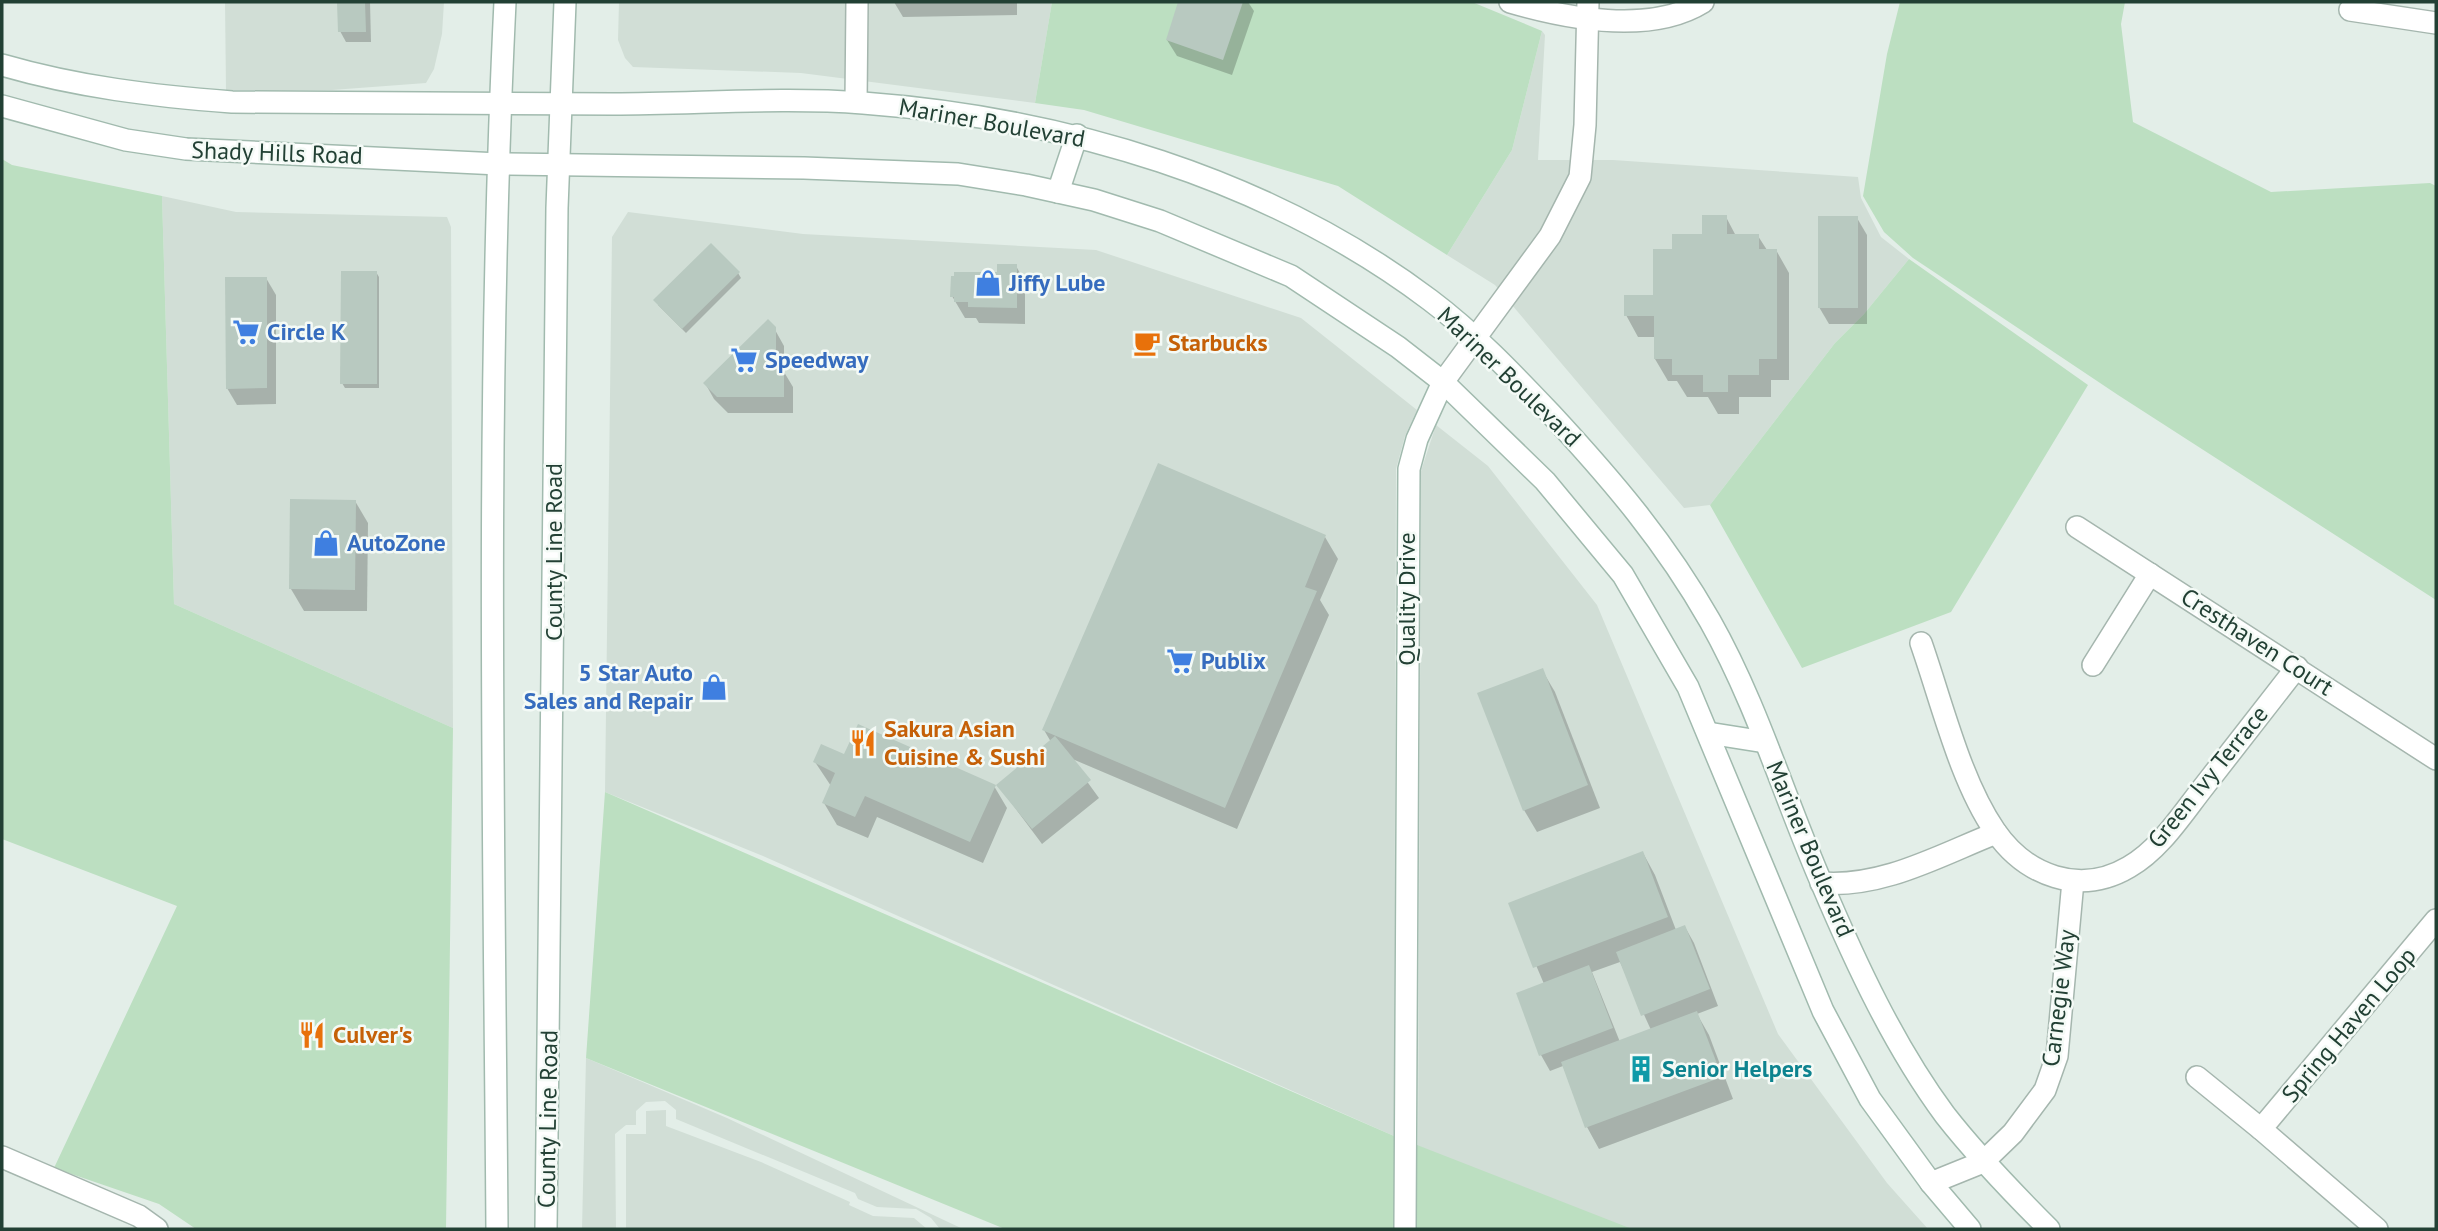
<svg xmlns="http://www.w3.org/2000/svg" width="2438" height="1231" viewBox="0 0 2438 1231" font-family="'PT Sans',sans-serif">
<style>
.built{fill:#d1ded6}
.green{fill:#bcdfc1}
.shadow{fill:#0003;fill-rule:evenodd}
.building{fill:#b8c9c0}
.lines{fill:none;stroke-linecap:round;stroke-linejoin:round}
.street-casing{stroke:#a5b6ae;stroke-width:24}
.secondary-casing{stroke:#a1baae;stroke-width:24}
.street{stroke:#fff;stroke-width:21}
.secondary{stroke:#fff;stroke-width:21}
.labels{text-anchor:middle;stroke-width:5;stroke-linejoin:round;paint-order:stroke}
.street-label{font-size:24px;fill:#224034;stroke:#f4faf6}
.shop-label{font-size:24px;font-weight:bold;fill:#366cbe;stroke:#f4faf6;text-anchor:start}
.food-label{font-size:24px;font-weight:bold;fill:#c56008;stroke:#f4faf6;text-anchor:start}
.culture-label{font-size:24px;font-weight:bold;fill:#0d838f;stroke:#f4faf6;text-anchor:start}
</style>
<rect width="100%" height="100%" fill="#e3eee8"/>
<g class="built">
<polygon points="225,2 444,2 442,34 434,69 426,83 332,90 226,90"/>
<polygon points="619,2 1052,2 1035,103 801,73 633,67 625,58 618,40"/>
<polygon points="1542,31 1545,35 1538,160 1613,160 1858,177 1861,198 1881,237 1909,259 1864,314 1835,343 1710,505 1684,508 1495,285 1447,255 1512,150"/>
<polygon points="162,196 236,212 447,217 451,227 453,728 174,604"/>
<polygon points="628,212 803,234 1096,250 1301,318 1417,410 1405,436 1396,469 1394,1136 763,856 605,792 612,237"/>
<polygon points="1436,425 1488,466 1597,605 1778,1034 1887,1183 1928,1229 1624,1229 1418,1146 1421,471"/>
<polygon points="586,1058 727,1118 963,1229 940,1229 931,1218 916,1209 877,1207 858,1199 855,1193 676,1119 676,1110 665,1101 646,1102 636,1111 636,1125 626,1125 615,1134 616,1229 582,1229"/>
<polygon points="666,1110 666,1126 761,1162 850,1202 849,1205 873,1216 914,1218 927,1229 626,1229 626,1134 646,1134 646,1111"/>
</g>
<g class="green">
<polygon points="1052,2 1472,2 1542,31 1512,150 1447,255 1338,186 1084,110 1035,103"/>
<polygon points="1900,2 2125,2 2121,24 2133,122 2271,192 2430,183 2436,186 2436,600 2118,395 1913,258 1884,232 1863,196 1887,54"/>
<polygon points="2,159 12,165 162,196 174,604 453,728 446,1229 196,1229 159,1204 54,1168 177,906 2,839"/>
<polygon points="1909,259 2088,385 1951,612 1802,668 1710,505 1835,343 1864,314"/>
<polygon points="605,792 1394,1136 1632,1229 1005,1229 586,1058"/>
</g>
<g class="shadow">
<polygon points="339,2 370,2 371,42 346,42 340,31"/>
<polygon points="894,2 1017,2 1017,15 903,17"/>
<polygon points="1180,2 1248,2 1254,11 1232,75 1177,56 1167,40"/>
<polygon points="1726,217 1736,236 1758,236 1767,250 1776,250 1789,273 1789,380 1771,380 1771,397 1739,397 1739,414 1718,414 1708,397 1687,397 1677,381 1668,381 1655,359 1655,337 1638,337 1626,315 1655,296 1674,251 1704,236"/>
<polygon points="1857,218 1867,235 1867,324 1829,324 1819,307"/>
<polygon points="1016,266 1025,282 1025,324 979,323 976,318 965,318 952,296"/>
<polygon points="376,272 379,277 379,388 345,388 342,383"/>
<polygon points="738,273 741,278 686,333 658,305"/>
<polygon points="266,278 276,295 276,404 237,405 227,388"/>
<polygon points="774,328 784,346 784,372 793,387 793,413 728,413 714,399 705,383"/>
<polygon points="355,501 368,523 367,611 304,611 291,589"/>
<polygon points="1325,537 1338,559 1320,600 1329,615 1237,829 1070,758 1099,798 1042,844 998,785 1051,742 1044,730"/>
<polygon points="1542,670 1555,692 1600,808 1537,832 1524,810"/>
<polygon points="815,762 994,786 1007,808 983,863 877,817 868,838 837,825 824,803 831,786"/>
<path d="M1643,853L1655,875L1676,930L1685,927L1694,943L1718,1006L1697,1014L1709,1035L1733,1099L1599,1149L1587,1127L1563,1066L1550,1071L1541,1055L1544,984L1510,904ZM1620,962L1651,1030L1620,1042L1592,972Z"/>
</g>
<g class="building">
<polygon points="337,2 365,2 366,32 338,32"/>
<polygon points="1178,2 1243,2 1223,60 1166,40"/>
<polygon points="1702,215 1727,215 1727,234 1759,234 1759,249 1777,249 1777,359 1759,359 1759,375 1728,375 1728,392 1703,392 1703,375 1672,375 1672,359 1654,359 1654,316 1624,316 1624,295 1653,295 1653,249 1672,249 1672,234 1702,234"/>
<rect x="1818" y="216" width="40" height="92"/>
<polygon points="711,243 740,272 682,329 653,300"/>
<polygon points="997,264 1017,264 1017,308 968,307 968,302 954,302 954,297 950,297 951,276 954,276 954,272 997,272"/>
<polygon points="341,271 377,271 377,384 340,384"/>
<polygon points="225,277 267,277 267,388 226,389"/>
<polygon points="768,319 776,327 776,369 784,369 784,397 717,397 703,383"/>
<polygon points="1158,463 1326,535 1305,587 1317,591 1225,808 1042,730"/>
<polygon points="290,499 356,500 355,590 289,589"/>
<polygon points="1543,668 1588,785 1523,811 1477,693"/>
<polygon points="858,724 996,785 1055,736 1091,780 1032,829 996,785 970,842 865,796 855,817 822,803 835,773 813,762 821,744 844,754"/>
<polygon points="1643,851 1668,917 1533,968 1508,903"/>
<polygon points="1685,925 1710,989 1641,1016 1616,952"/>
<polygon points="1589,965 1613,1028 1539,1056 1516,993"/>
<polygon points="1697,1011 1722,1077 1585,1128 1561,1062"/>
</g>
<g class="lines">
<defs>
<g id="street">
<path d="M1510,2C1565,18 1650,35 1703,2"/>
<polyline points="2350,10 2436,23"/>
<polyline points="856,102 857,2"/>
<polyline points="1443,382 1550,236 1580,177 1585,125 1588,2"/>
<polyline points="2077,527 2436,759"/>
<path d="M1921,643C1942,703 1960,780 1995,831C2026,876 2080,896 2129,867C2159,850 2181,816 2202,789C2233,749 2265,708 2297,667"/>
<polyline points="2093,665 2150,574"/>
<path d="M1821,883C1883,888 1940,855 1996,833"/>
<polyline points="2197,1077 2261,1129"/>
<polyline points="2,1157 139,1216 157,1229"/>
<polyline points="1931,1183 1983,1162 2013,1133 2045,1090 2057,1056 2073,881"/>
<polyline points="2377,1229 2261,1129 2436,920"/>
</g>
<g id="secondary">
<path d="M2,65C78,87 153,96 232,102C359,102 486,103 613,104C696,104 781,97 863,103C1063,118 1268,178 1430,300C1474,333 1513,374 1551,414C1613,481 1665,542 1710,621C1757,704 1784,797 1822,884C1856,964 1894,1046 1945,1115C1977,1156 2013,1193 2049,1229"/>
<polyline points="2,106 126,140 186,149 499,164 804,168 958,174 1026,185 1094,200 1160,221 1291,276 1398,347 1443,382 1545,481 1623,575 1688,687 1823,1011 1870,1099 1931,1183 1970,1229"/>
<polyline points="1058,192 1077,135"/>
<polyline points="1708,733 1765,742"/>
<path d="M497,1229C494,821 485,410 505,2"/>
<polyline points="546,1229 557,208 565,2"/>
<polyline points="1405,1229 1409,469 1417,439 1443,382"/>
</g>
</defs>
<use href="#street" class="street-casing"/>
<use href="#secondary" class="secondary-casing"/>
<use href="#street" class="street"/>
<use href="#secondary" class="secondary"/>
</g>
<defs>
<symbol id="shop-bare" viewBox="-9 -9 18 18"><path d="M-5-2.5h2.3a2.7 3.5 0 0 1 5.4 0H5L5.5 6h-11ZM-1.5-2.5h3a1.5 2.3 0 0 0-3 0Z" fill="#3f7fe0" stroke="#f4faf6" stroke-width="2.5" paint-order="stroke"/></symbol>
<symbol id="supermarket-bare" viewBox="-9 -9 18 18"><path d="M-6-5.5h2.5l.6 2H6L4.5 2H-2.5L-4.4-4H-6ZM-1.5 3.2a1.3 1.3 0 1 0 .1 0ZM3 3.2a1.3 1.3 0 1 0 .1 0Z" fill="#3f7fe0" stroke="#f4faf6" stroke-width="2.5" paint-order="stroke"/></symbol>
<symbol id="cafe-bare" viewBox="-9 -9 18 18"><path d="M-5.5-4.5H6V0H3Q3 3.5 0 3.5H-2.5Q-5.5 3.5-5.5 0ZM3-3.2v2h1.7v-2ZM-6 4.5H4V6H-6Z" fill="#e8710a" stroke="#f4faf6" stroke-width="2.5" paint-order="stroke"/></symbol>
<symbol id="restaurant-bare" viewBox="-9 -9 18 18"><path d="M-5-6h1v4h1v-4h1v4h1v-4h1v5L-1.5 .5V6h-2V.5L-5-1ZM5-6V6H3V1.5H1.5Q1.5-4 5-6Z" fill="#e8710a" stroke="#f4faf6" stroke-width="2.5" paint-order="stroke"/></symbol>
<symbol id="building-bare" viewBox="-9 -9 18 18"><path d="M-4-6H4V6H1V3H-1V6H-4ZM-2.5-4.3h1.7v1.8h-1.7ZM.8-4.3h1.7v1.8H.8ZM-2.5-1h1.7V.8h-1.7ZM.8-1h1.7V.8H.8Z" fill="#0f9aa8" stroke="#f4faf6" stroke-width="2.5" paint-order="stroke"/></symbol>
</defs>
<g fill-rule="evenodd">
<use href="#shop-bare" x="969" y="264" width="38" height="38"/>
<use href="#supermarket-bare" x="227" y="313" width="38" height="38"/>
<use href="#cafe-bare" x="1128" y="324" width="38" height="38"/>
<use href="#supermarket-bare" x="725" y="341" width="38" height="38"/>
<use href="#shop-bare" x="307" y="524" width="38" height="38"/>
<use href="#supermarket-bare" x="1161" y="642" width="38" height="38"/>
<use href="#shop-bare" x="695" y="668" width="38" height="38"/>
<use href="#restaurant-bare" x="844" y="724" width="38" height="38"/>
<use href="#restaurant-bare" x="293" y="1016" width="38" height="38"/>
<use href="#building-bare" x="1622" y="1050" width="38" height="38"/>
</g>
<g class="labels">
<g class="street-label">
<text transform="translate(992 123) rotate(10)" y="8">Mariner Boulevard</text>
<text transform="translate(277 153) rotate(2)" y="8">Shady Hills Road</text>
<text transform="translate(1509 377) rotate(44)" y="8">Mariner Boulevard</text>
<text transform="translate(554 552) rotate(-90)" y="8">County Line Road</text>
<text transform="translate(1407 599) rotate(-90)" y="8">Quality Drive</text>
<text transform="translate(2257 642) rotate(33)" y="8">Cresthaven Court</text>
<text transform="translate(2208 777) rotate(-51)" y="8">Green Ivy Terrace</text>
<text transform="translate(1810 849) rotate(67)" y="8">Mariner Boulevard</text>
<text transform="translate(2059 998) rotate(-83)" y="8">Carnegie Way</text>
<text transform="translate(2349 1025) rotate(-50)" y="8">Spring Haven Loop</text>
<text transform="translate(548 1119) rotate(-89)" y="8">County Line Road</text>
</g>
<g class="shop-label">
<text x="1009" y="291">Jiffy Lube</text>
<text x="267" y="340">Circle K</text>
<text x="765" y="368">Speedway</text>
<text x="347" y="551">AutoZone</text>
<text x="1201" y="669">Publix</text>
<text x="693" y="681" text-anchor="end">5 Star Auto<tspan x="693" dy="28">Sales and Repair</tspan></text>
</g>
<g class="food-label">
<text x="1168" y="351">Starbucks</text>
<text x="884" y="737">Sakura Asian<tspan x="884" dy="28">Cuisine &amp; Sushi</tspan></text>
<text x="333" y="1043">Culver's</text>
</g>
<g class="culture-label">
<text x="1662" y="1077">Senior Helpers</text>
</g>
</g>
<rect width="2438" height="1231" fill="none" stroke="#224034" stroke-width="7"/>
</svg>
